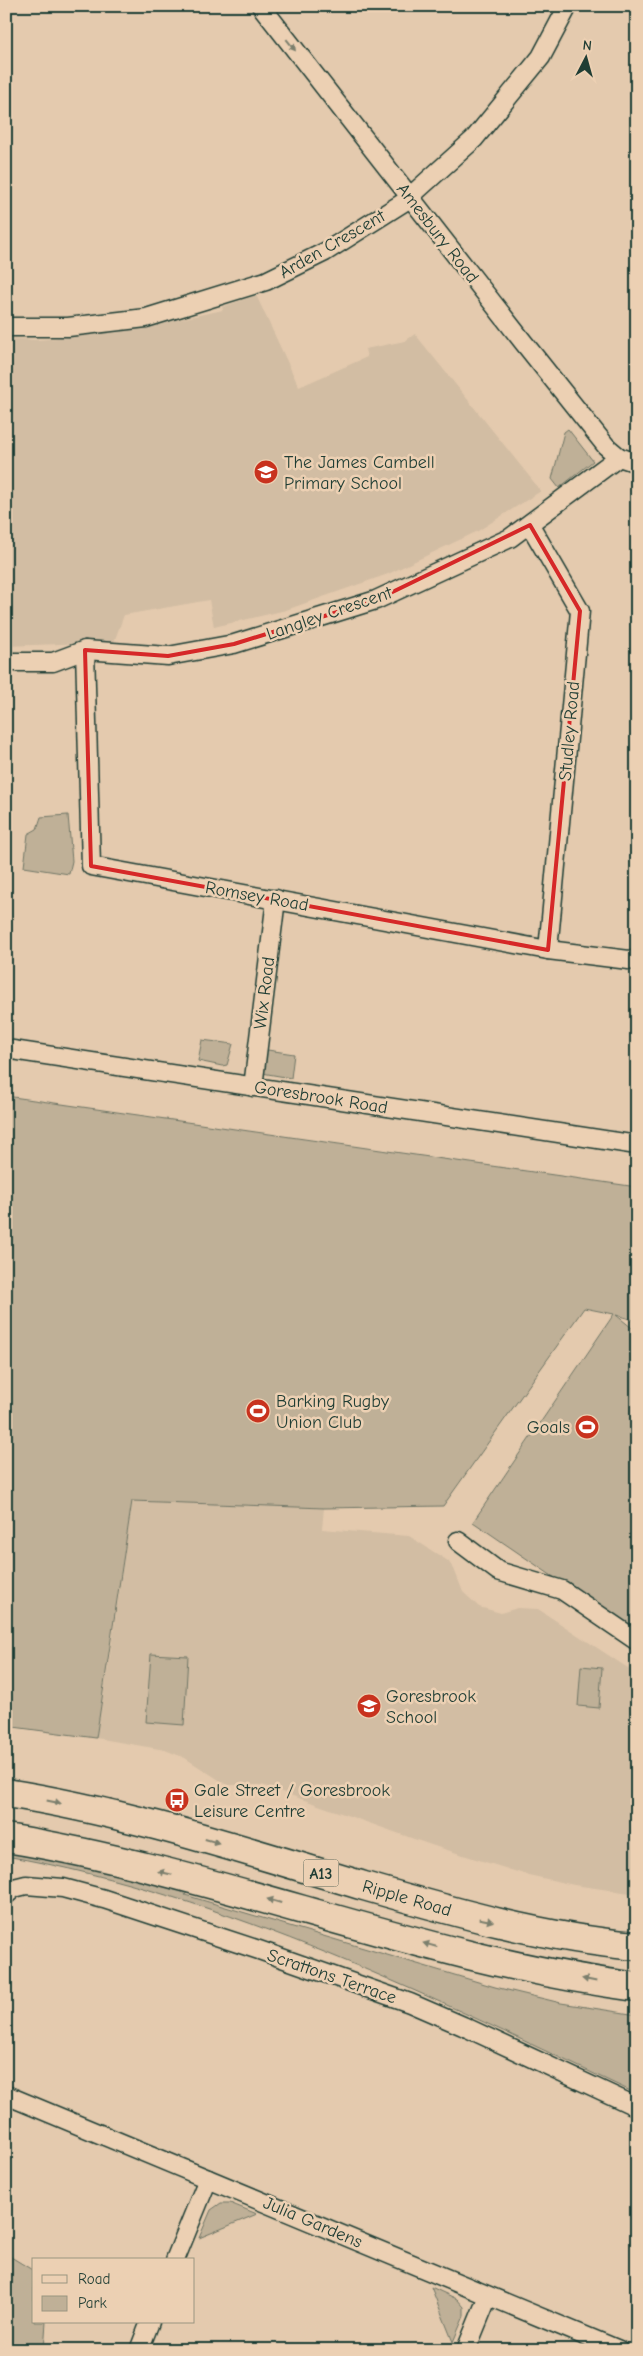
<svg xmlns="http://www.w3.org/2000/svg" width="643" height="2356" viewBox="0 0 643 2356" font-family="'Comic Neue',sans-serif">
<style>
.built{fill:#d2bda3}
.green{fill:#bfb097;stroke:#6f7666}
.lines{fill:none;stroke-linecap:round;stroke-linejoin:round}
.street-casing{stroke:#1f3d34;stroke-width:21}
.highway-casing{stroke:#1f3d34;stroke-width:31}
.street{stroke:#ecd0b3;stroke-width:18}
.highway{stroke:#ecd0b3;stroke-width:28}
.oneway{fill:#7b7f6d}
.marked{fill:none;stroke:#d62828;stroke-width:4;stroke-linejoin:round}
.labels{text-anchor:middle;stroke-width:5;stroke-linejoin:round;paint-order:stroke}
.shield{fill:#ecd0b3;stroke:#5c695a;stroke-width:1}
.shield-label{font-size:16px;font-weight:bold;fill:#1f3d34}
.street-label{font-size:18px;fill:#1f3d34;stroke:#ecd0b3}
.poi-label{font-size:18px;fill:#1f3d34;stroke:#ecd0b3;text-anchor:start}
</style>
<rect width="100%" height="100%" fill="#e4caae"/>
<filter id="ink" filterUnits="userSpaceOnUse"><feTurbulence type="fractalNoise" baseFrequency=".02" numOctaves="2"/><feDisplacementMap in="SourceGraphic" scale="10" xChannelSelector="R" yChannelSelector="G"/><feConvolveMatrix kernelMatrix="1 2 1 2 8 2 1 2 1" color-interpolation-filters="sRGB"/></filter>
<g filter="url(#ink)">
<g class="built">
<polygon points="256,295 299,387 367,357 365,349 405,341 415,334 541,491 478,531 388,574 286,610 214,627 209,600 124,615 114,642 6,646 6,338 37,340 119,332 223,310 222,307"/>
<polygon points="132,1501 324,1508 322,1529 409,1536 448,1561 454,1569 463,1592 479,1607 501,1613 517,1608 538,1609 637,1674 637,1894 574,1885 524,1874 431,1845 262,1785 227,1785 185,1758 165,1750 96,1738 110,1654"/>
</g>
<g class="green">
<polygon points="568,429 593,461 559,488 552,479 564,432"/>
<polygon points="68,815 72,861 69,874 24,867 28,834 37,829 41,817"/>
<polygon points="202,1040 233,1044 227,1065 222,1066 198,1061"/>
<polygon points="261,1049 294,1054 291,1078 262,1073"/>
<polygon points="6,1096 637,1187 637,1321 616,1315 637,1332 637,1634 473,1522 614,1314 584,1308 443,1506 324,1508 132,1501 96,1738 6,1726"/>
<polygon points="151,1654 188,1656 184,1725 146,1722"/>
<polygon points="581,1666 602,1668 599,1708 578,1706"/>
<path d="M6,1852L58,1859L187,1892L185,1895L495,1987L561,2003L637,2015V2094C434,1999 229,1895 6,1856Z"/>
<polygon points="221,2203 230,2203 257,2214 199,2238 211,2210"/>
<polygon points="6,2254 34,2271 34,2322 46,2322 44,2350 6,2350"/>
<polygon points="431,2287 457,2299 464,2307 464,2316 453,2342"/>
</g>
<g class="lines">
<defs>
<g id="street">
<polyline points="261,6 524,343 606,446 619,457 637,463"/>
<polyline points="6,327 68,327 146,318 266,281 325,252 404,202 474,139 541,57 568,6"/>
<polyline points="530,525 580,611 548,950"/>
<polyline points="85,650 91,866 548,950 637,961"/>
<polyline points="6,662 53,662 85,650 168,656 234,644 376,600 510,538 619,457"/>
<polyline points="6,1049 637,1145"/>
<polyline points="253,1087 276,899"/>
<polyline points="458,1541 498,1571 562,1590 637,1641"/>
<polyline points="6,1895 14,1888 26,1885 63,1888 104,1899 259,1950 410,2003 463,2026 637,2107"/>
<polyline points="6,2095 619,2350"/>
<polyline points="175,2260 208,2179"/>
<polyline points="139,2350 150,2322"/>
<polyline points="466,2350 488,2296"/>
</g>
<g id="highway">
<path d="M6,1793C128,1812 246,1851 364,1886C454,1912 544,1938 637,1946"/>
<path d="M6,1838C220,1872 422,1960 637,1987"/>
</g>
</defs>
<use href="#street" class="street-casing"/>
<use href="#highway" class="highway-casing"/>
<use href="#street" class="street"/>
<use href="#highway" class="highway"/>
</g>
<defs><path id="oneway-solid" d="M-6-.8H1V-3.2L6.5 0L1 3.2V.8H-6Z" transform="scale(1.25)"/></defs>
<g class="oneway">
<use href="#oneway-solid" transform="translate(291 45) rotate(52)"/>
<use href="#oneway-solid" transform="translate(54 1802) rotate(12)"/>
<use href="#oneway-solid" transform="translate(212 1841) rotate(16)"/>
<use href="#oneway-solid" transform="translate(165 1873) rotate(-167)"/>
<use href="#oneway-solid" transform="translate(274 1901) rotate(-164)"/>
<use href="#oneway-solid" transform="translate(486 1920) rotate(12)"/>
<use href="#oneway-solid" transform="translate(430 1945) rotate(-164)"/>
<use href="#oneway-solid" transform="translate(589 1980) rotate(-169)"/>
</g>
</g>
<path class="marked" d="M530,525L580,611L548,950L91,866L85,650L168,656L234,644L376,600Z"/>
<defs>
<symbol id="school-disc" viewBox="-11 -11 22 22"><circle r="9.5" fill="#c8321e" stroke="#ecd0b3"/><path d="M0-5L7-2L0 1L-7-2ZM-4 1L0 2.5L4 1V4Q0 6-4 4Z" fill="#fff"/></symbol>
<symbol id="stadium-disc" viewBox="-11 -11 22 22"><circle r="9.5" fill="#c8321e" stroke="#ecd0b3"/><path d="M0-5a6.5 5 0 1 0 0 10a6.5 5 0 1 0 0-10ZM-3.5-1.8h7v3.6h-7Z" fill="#fff"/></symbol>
<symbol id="bus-disc" viewBox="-11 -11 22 22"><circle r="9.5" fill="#c8321e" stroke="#ecd0b3"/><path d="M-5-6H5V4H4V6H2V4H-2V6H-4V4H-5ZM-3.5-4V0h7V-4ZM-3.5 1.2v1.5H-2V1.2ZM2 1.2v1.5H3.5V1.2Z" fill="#fff"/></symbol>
</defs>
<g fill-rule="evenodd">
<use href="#school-disc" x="252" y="458" width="28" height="28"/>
<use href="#stadium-disc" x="244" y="1397" width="28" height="28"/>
<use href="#stadium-disc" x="573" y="1413" width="28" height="28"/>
<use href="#school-disc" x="355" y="1692" width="28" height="28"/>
<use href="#bus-disc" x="163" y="1786" width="28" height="28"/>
</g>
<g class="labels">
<rect class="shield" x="303.5" y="1859.5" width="35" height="27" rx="4"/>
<g class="shield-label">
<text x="321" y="1879">A13</text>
</g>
<g class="street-label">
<text transform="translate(438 233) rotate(52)" y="6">Amesbury Road</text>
<text transform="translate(332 244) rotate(-30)" y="6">Arden Crescent</text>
<text transform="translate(329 613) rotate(-19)" y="6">Langley Crescent</text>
<text transform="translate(569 731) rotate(-85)" y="6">Studley Road</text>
<text transform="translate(257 896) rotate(10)" y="6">Romsey Road</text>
<text transform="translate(264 993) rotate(-83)" y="6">Wix Road</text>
<text transform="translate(321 1097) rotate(9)" y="6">Goresbrook Road</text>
<text transform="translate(407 1898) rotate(16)" y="6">Ripple Road</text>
<text transform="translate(332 1976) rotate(19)" y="6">Scrattons Terrace</text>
<text transform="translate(313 2222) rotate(23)" y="6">Julia Gardens</text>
</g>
<g class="poi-label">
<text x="284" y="468">The James Cambell<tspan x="284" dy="21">Primary School</tspan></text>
<text x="276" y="1407">Barking Rugby<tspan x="276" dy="21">Union Club</tspan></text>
<text x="570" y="1433" text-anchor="end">Goals</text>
<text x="386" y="1702">Goresbrook<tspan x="386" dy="21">School</tspan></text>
<text x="194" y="1796">Gale Street / Goresbrook<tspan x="194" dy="21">Leisure Centre</tspan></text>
</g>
</g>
<rect width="643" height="2356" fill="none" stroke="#ecd0b3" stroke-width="25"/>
<rect x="12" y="12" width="618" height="2331" fill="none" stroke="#1f3d34" stroke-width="2" filter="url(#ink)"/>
<rect x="32" y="2258" width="162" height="65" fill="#ecd0b3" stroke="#9a9580"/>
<rect x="42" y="2275" width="25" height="8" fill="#ecd0b3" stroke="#9a9580"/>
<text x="78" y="2284" font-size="15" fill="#1f3d34">Road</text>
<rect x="42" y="2296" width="25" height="15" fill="#bfb097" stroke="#9a9580"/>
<text x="78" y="2308" font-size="15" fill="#1f3d34">Park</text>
<g transform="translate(586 58) rotate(6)" stroke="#ecd0b3" stroke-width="4" paint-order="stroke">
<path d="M0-4L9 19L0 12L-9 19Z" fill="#1f3d34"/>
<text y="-8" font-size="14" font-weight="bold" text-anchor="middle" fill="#1f3d34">N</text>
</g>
</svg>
